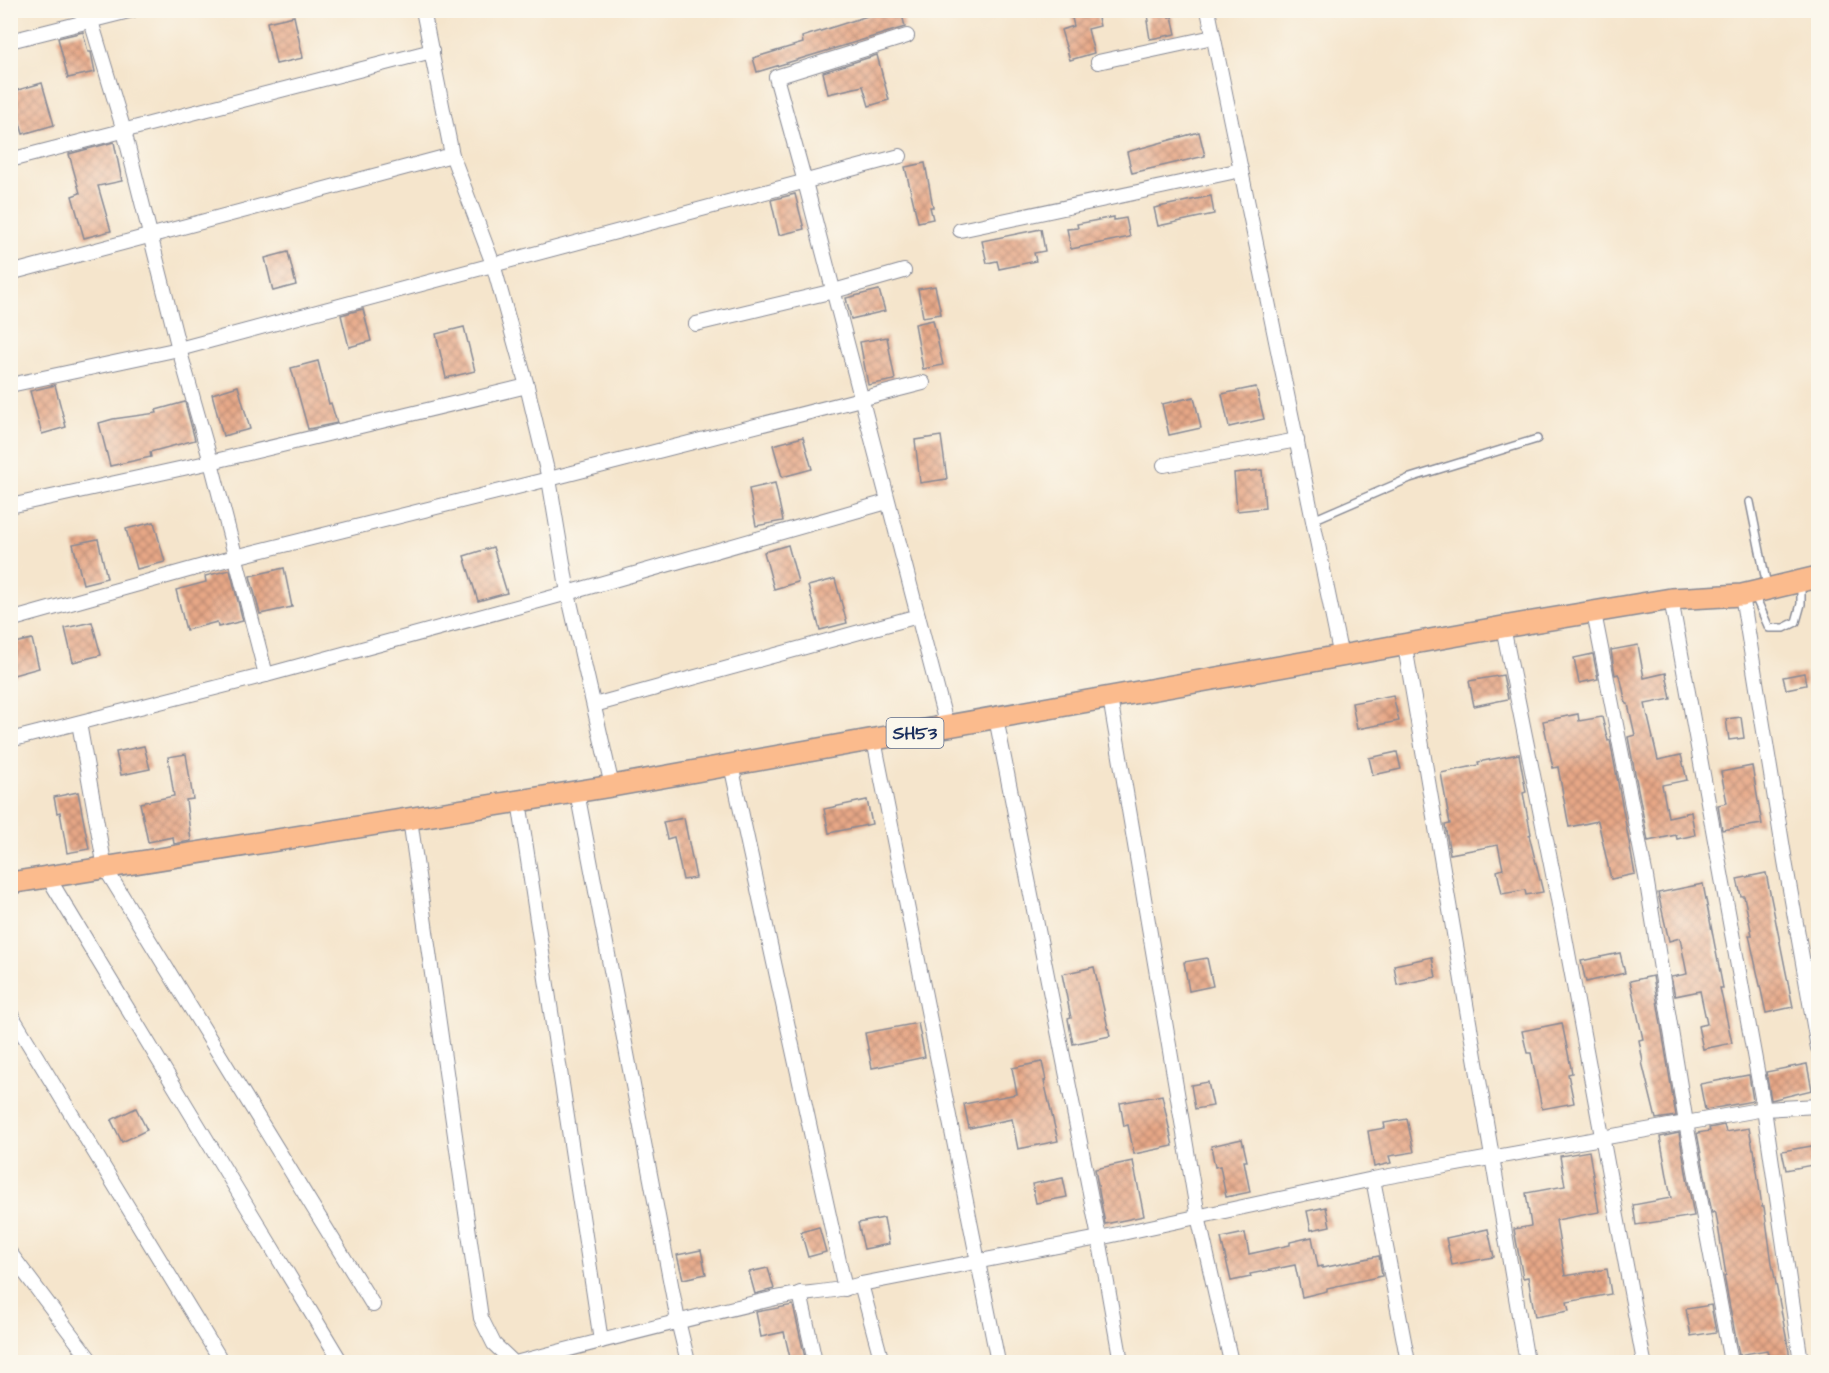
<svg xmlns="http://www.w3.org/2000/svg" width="1829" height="1373" viewBox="0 0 1829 1373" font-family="'Architects Daughter',sans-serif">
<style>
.building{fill:url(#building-cross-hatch)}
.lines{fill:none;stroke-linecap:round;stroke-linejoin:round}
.lane-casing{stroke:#888a95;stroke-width:10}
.street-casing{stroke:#888a95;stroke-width:16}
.primary-casing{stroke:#888a95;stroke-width:24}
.lane{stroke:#fff;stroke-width:7}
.street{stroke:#fff;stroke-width:14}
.primary{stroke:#fbbb8d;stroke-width:21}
.labels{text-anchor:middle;stroke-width:5;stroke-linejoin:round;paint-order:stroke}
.shield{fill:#fbf7ec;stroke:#5e6b89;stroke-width:1.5}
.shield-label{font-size:18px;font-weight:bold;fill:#1b2f5e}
</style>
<defs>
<pattern id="building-cross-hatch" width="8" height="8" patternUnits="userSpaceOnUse" patternTransform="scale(1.5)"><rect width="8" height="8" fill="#e7a786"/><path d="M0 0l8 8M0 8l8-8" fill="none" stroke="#ba8871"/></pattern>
</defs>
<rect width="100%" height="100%" fill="#fbf7ec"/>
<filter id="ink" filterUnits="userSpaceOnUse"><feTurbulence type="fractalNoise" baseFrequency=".0167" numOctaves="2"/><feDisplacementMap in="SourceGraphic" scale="12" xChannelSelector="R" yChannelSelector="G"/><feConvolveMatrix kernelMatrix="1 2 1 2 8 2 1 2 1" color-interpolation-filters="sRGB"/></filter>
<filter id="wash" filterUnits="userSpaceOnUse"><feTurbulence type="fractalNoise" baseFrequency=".008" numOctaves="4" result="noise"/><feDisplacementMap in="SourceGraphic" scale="24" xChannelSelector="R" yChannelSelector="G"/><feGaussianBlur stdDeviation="1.35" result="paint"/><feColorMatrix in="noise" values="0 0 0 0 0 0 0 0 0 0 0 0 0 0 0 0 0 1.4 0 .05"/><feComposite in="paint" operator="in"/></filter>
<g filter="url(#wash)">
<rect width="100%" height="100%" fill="#f5e5cc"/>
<g id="blocks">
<g class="building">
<polygon points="886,10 901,10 905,27 757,72 753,58 803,43 802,37"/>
<polygon points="1070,10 1096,10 1100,26 1088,29 1094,53 1070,60 1061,30 1074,26"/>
<polygon points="1147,10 1168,10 1169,17 1172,16 1176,34 1150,39 1147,21 1149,21"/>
<polygon points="294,16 303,58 276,64 267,22"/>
<polygon points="83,32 88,52 91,52 95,72 68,78 58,38"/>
<polygon points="877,55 889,100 869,106 863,86 828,94 823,72"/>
<polygon points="42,83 54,125 23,134 11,92"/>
<polygon points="1199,132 1205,156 1132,173 1127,152"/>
<polygon points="114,142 122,181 98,186 111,231 84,238 72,196 80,193 69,154"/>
<polygon points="925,163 933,207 930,207 933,219 918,222 905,167"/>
<polygon points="795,194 804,229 779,235 771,200"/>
<polygon points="1211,196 1214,214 1158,226 1154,208"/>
<polygon points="1114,217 1114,220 1126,218 1130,237 1071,249 1067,229 1078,228 1077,224"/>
<polygon points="1041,229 1045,251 1034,253 1036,261 999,269 997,261 987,263 982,241"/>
<polygon points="288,252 296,285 273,291 265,258"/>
<polygon points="935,286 941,314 923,317 918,289"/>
<polygon points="879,290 885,311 851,319 846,298"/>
<polygon points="363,309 371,341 349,347 341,315"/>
<polygon points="933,320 943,365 923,369 915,324"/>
<polygon points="464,327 475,371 446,378 436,334"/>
<polygon points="887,337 895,380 868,385 860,342"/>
<polygon points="318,361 329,404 331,403 337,423 308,429 291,368"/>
<polygon points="55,385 66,427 42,434 30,391"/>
<polygon points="238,386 250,429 223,436 212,394"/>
<polygon points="1256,387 1264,419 1229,427 1222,394"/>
<polygon points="1194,397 1201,428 1169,435 1162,404"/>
<polygon points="185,402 195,440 150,452 151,457 110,466 99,423 113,419 157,413 156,410"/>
<polygon points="941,436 947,479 920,483 915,440"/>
<polygon points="803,437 812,469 782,477 773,445"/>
<polygon points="1262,470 1265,508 1237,511 1234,473"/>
<polygon points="775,483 783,521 756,526 749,489"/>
<polygon points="154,522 165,562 137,569 126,529"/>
<polygon points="98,539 107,578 83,584 73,544"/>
<polygon points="788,545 798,582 774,589 764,552"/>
<polygon points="493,547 507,593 478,601 464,556"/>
<polygon points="284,568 292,607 260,614 250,576"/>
<polygon points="230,570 243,621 218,627 217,622 186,630 176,590 206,582 205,576"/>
<polygon points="835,579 847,623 820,630 808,586"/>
<polygon points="92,622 101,655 73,662 65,628"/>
<polygon points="32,639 39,668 10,676 10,644"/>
<polygon points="1638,645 1644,678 1666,673 1671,699 1645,704 1658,760 1681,755 1687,780 1662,785 1668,817 1691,812 1695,835 1677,839 1676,835 1648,841 1628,737 1635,735 1628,704 1626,704 1621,680 1618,674 1615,675 1611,650"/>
<polygon points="1593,654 1598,679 1579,683 1574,658"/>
<polygon points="1804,673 1806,685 1786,689 1783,677"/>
<polygon points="1503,675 1508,699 1474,706 1469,681"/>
<polygon points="1393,695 1399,721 1357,729 1352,703"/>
<polygon points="1578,714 1579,721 1602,717 1608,741 1610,740 1635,874 1611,879 1598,821 1569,827 1558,767 1553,768 1543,721"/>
<polygon points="1741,717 1744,738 1729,740 1726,719"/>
<polygon points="144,746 150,769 121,775 116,752"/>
<polygon points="1397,752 1401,769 1373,775 1369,758"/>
<polygon points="186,754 193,799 186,800 191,841 174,844 173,837 148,842 140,803 174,796 168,757"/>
<polygon points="1519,754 1526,792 1523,793 1531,834 1529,835 1543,892 1526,895 1525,890 1502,894 1497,871 1503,869 1498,845 1450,854 1445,825 1450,824 1441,773 1479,765 1478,762"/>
<polygon points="1752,766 1762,824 1722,830 1718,805 1727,803 1721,772"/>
<polygon points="78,792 89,849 67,853 60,812 57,813 54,797"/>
<polygon points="867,800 872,824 829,833 824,809"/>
<polygon points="684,818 696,878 683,880 674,837 667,839 663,822"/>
<polygon points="1766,873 1793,1007 1766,1013 1749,935 1752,935 1744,896 1741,896 1737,879"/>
<polygon points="1703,884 1723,988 1720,988 1732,1043 1703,1049 1698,1026 1707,1024 1700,991 1675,996 1671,977 1687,974 1680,938 1669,941 1658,893"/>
<polygon points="1620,953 1625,973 1586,982 1581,961"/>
<polygon points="1432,957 1436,977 1397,985 1394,965"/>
<polygon points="1207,958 1213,986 1189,991 1184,962"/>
<polygon points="1094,967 1110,1036 1073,1044 1068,1019 1071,1018 1062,974"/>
<polygon points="1653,976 1676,1116 1656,1119 1642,1062 1643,1062 1639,1040 1643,1039 1630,981"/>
<polygon points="918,1023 925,1057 872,1068 865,1033"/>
<polygon points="1562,1023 1572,1073 1568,1074 1574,1103 1542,1109 1531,1053 1527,1053 1522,1031"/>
<polygon points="1042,1062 1046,1080 1044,1081 1058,1141 1018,1149 1012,1119 969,1128 964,1104 1017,1094 1012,1068"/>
<polygon points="1807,1064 1812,1090 1771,1100 1766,1072"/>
<polygon points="1749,1075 1753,1101 1705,1110 1700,1084"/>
<polygon points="1208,1082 1213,1106 1195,1109 1191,1085"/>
<polygon points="1162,1095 1173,1146 1134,1154 1128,1125 1124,1126 1120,1103"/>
<polygon points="136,1108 147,1130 122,1142 111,1120"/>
<polygon points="1407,1119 1414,1152 1389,1156 1391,1163 1374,1167 1368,1131 1385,1128 1384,1123"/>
<polygon points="1724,1125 1726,1132 1749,1128 1753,1149 1754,1149 1762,1207 1764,1207 1772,1263 1791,1362 1770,1362 1767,1350 1739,1355 1724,1276 1726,1275 1716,1214 1715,1212 1712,1213 1697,1133 1710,1131 1709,1128"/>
<polygon points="1679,1133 1694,1216 1636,1225 1633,1205 1671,1198 1660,1137"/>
<polygon points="1242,1139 1247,1161 1244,1161 1250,1192 1226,1197 1220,1166 1215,1167 1211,1146"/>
<polygon points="1818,1145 1818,1164 1786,1170 1782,1151"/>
<polygon points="1589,1151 1599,1212 1556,1220 1565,1276 1607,1269 1611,1294 1567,1302 1569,1311 1535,1317 1528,1277 1523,1278 1514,1229 1531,1226 1526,1193 1565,1186 1560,1156"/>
<polygon points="1133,1161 1144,1216 1105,1224 1095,1169"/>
<polygon points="1063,1178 1067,1197 1036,1203 1032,1184"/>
<polygon points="1326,1207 1330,1226 1311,1230 1307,1211"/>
<polygon points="884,1218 889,1244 864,1249 858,1223"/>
<polygon points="819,1227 826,1252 808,1257 801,1232"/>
<polygon points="1488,1229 1494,1257 1452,1265 1446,1238"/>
<polygon points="1245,1233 1249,1254 1290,1245 1290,1242 1312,1237 1318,1267 1322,1266 1322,1268 1379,1256 1382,1276 1327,1288 1327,1291 1302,1297 1295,1265 1250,1274 1251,1277 1231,1281 1221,1238"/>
<polygon points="701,1250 706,1274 683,1279 677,1255"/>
<polygon points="768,1268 774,1289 755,1294 749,1272"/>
<polygon points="793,1305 806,1362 791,1362 784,1332 761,1337 756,1312"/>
<polygon points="1711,1305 1716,1332 1691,1336 1686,1309"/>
</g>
</g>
</g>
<g filter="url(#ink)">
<use href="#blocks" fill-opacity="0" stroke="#888a95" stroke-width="1.5"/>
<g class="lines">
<defs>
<g id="lane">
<polyline points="1750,502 1767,586"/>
<polyline points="1313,520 1410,478 1537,439"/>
<polyline points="1755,596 1769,628 1784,628 1796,622 1801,604 1801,584"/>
</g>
<g id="street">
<polyline points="423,10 452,155 493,264 527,386 549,479 568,593 612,786"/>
<polyline points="1208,10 1341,657"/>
<polyline points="907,36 776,77 805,182 947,727"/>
<polyline points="10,41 133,10"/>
<polyline points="1098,62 1213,37"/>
<polyline points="10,160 432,51"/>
<polyline points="960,230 1241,170"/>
<polyline points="10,273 452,155"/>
<polyline points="696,324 834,291 904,271"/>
<polyline points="10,385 179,349 900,156"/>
<polyline points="1164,465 1297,440"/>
<polyline points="10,506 211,462 527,386"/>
<polyline points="1742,595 1785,861 1818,1048"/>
<polyline points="1671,599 1764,1109 1801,1362"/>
<polyline points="1594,613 1646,877 1686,1123 1731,1362"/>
<polyline points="10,620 235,557 549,479 923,383"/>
<polyline points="1503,627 1557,894 1644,1362"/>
<polyline points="1405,646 1527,1362"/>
<polyline points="266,675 568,593 887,502"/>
<polyline points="1110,698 1198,1216 1231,1362"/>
<polyline points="594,705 918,616"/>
<polyline points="996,718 1099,1238 1121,1362"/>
<polyline points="79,723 105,868 373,1305"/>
<polyline points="10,740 266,675 211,462 179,349 124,131 91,21"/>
<polyline points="874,740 998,1362"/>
<polyline points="731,765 845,1289"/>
<polyline points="577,792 678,1321 688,1362"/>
<polyline points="519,801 601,1341"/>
<polyline points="410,819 481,1318 494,1344 513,1362"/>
<polyline points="48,877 341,1362"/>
<polyline points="10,1013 222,1362"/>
<polyline points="1373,1179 1408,1362"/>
<polyline points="10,1253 92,1362"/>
<polyline points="861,1284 882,1362"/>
<polyline points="800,1293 815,1362"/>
<path d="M519,1362C604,1340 690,1318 776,1298C804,1292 834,1293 861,1284L1099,1238L1373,1179L1764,1109L1818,1106"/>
</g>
<polyline id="primary" points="10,883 612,786 1503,627 1671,599 1742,595 1818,577"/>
</defs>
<use href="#lane" class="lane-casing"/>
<use href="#street" class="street-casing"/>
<use href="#primary" class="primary-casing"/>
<use href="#lane" class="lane"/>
<use href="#street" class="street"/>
<use href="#primary" class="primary"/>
</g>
</g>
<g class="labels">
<rect class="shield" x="886.5" y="718" width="57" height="30" rx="4.5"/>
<g class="shield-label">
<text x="915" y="739">SH53</text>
</g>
</g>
<rect width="1829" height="1373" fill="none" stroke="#fbf7ec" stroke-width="36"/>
</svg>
